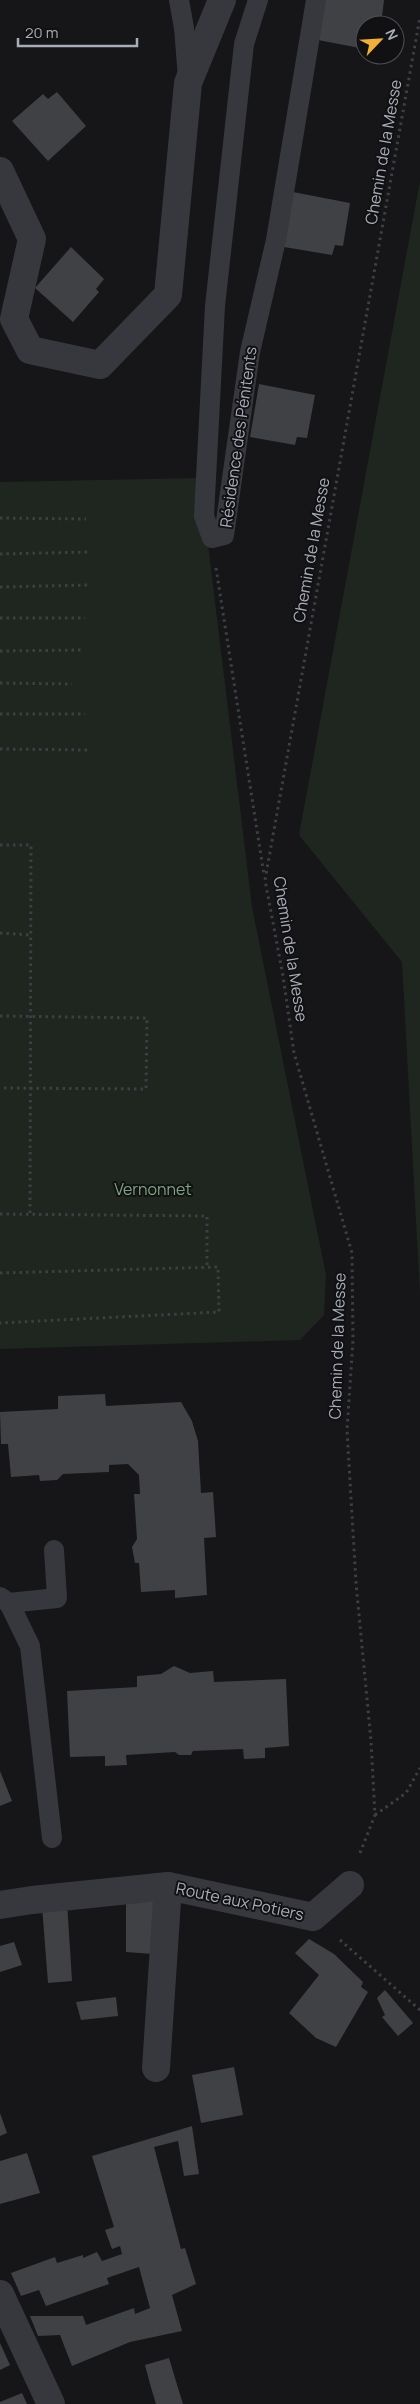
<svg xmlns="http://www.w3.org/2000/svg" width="420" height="2404" viewBox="0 0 420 2404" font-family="Manrope,sans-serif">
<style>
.green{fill:#1e261f}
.building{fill:#404145}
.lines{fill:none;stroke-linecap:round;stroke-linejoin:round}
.path{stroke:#3d3f44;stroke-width:3;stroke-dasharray:2.5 4;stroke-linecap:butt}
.service{stroke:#37383d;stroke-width:20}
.minor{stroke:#37383d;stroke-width:28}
.labels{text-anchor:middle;stroke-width:4;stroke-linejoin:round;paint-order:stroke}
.street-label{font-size:16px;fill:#a8adb8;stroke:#111113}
.park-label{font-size:16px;fill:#7fa381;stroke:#111113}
</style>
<rect width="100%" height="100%" fill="#161618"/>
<g class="green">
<polygon points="420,181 420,1294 402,962 299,835"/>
<polygon points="200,478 252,907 326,1275 324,1315 300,1340 0,1349 0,482"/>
</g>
<g class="building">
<polygon points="325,0 384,0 381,25 365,25 365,49 318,40"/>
<polygon points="57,92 86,126 48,161 12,121 43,94 48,99"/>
<polygon points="293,192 350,203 343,246 335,245 332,255 284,247"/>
<polygon points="71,247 104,279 96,289 99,292 73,322 35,288"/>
<polygon points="259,384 315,395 307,438 297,437 295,445 250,437"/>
<polygon points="105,1394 106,1406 181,1402 192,1421 198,1441 201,1493 213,1492 216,1537 204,1538 207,1595 175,1598 175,1590 141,1592 139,1563 135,1563 132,1547 137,1539 134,1494 140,1494 139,1475 128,1464 109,1465 109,1472 63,1474 57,1480 40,1481 39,1475 11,1477 8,1444 1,1444 0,1412 58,1409 58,1396"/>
<polygon points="174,1666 190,1673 213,1671 214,1682 286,1679 289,1746 265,1748 265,1758 244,1759 243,1749 193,1751 191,1755 179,1755 175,1752 126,1755 127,1765 105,1766 105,1756 70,1757 67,1691 137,1687 137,1676 161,1674"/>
<polygon points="0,1771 12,1801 0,1806"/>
<polygon points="126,1896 155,1898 152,1954 126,1952"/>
<polygon points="67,1902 72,1981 48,1983 42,1906"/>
<polygon points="309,1939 334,1954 363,1982 361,1987 368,1992 336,2047 316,2038 289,2013 319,1975 295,1953"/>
<polygon points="14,1942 22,1965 0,1972 0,1946"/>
<polygon points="385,1990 413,2023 398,2036 382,2017 385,2015 377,1998"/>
<polygon points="116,1997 118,2016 81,2020 76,2002"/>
<polygon points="234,2067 243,2115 201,2123 192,2075"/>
<polygon points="0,2113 7,2133 0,2136"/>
<polygon points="192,2126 199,2174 184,2176 178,2141 154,2147 181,2249 185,2248 196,2284 172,2295 182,2331 130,2342 72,2366 60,2335 38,2336 30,2316 83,2316 86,2325 134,2308 135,2314 150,2308 139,2267 107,2278 109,2284 46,2306 39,2290 21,2296 11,2273 55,2257 57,2263 83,2255 83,2258 97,2252 102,2261 122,2254 120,2246 112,2249 105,2230 114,2227 92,2156"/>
<polygon points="27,2153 40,2193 0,2204 0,2161"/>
<polygon points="0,2343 10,2365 0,2370"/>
<polygon points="169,2358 175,2378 183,2404 156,2404 150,2384 145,2365"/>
<polygon points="22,2393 27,2404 0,2404 0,2402"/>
</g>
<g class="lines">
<g class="path">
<polyline points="0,518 86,519"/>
<polyline points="0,554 89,552"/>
<polyline points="216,568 264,875"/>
<polyline points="0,587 89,585"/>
<polyline points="0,618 85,618"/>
<polyline points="0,651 82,650"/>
<polyline points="0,683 72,684"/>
<polyline points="0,714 85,714"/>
<polyline points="0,749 89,750"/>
<polyline points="0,845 31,845 30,1214"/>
<polyline points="0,933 30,935"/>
<polyline points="0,1016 147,1018 146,1089 0,1088"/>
<polyline points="0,1214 207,1216 207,1267"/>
<polyline points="0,1273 218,1267 219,1312 0,1323"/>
<polyline points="375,1815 406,1793 420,1768"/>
<polyline points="360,1853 375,1815 371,1741 356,1583 347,1430 353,1340 352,1253 294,1053 283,976 265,880 420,17"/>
<polyline points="340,1940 420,2010"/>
</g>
<g class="service">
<polyline points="179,0 184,28 188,78"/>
<polyline points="258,0 244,44 215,306 204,516 212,538 224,535 250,352 276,240 316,0"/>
<polyline points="0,1597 9,1603 30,1646 52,1838"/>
<polyline points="9,1603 57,1598 54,1550"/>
</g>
<g class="minor">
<polyline points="0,171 32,239 14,319 30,350 100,365 168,295 188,83 222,0"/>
<polyline points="0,1905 32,1900 168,1886 313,1917 350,1885"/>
<polyline points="156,2068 168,1886"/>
<polyline points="0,2294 51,2404"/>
</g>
</g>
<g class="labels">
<g class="street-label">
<text transform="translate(383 152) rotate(-80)" y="6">Chemin de la Messe</text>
<text transform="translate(238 437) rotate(-82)" y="6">Résidence des Pénitents</text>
<text transform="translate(311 550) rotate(-80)" y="6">Chemin de la Messe</text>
<text transform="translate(291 949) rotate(81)" y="6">Chemin de la Messe</text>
<text transform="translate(337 1346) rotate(-88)" y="6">Chemin de la Messe</text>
<text transform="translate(240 1901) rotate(12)" y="6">Route aux Potiers</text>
</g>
<g class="park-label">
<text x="153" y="1195">Vernonnet</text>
</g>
</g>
<g transform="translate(380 40) rotate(65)"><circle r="24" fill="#111113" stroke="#4d4f55"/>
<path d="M0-4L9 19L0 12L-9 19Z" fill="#f2b134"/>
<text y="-8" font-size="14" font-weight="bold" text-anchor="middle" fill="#a8adb8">N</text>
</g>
<path d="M18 38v8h119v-8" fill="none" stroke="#a8adb8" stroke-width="2.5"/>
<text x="25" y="38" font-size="15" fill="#a8adb8" stroke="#111113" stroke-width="4" paint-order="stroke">20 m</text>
</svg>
